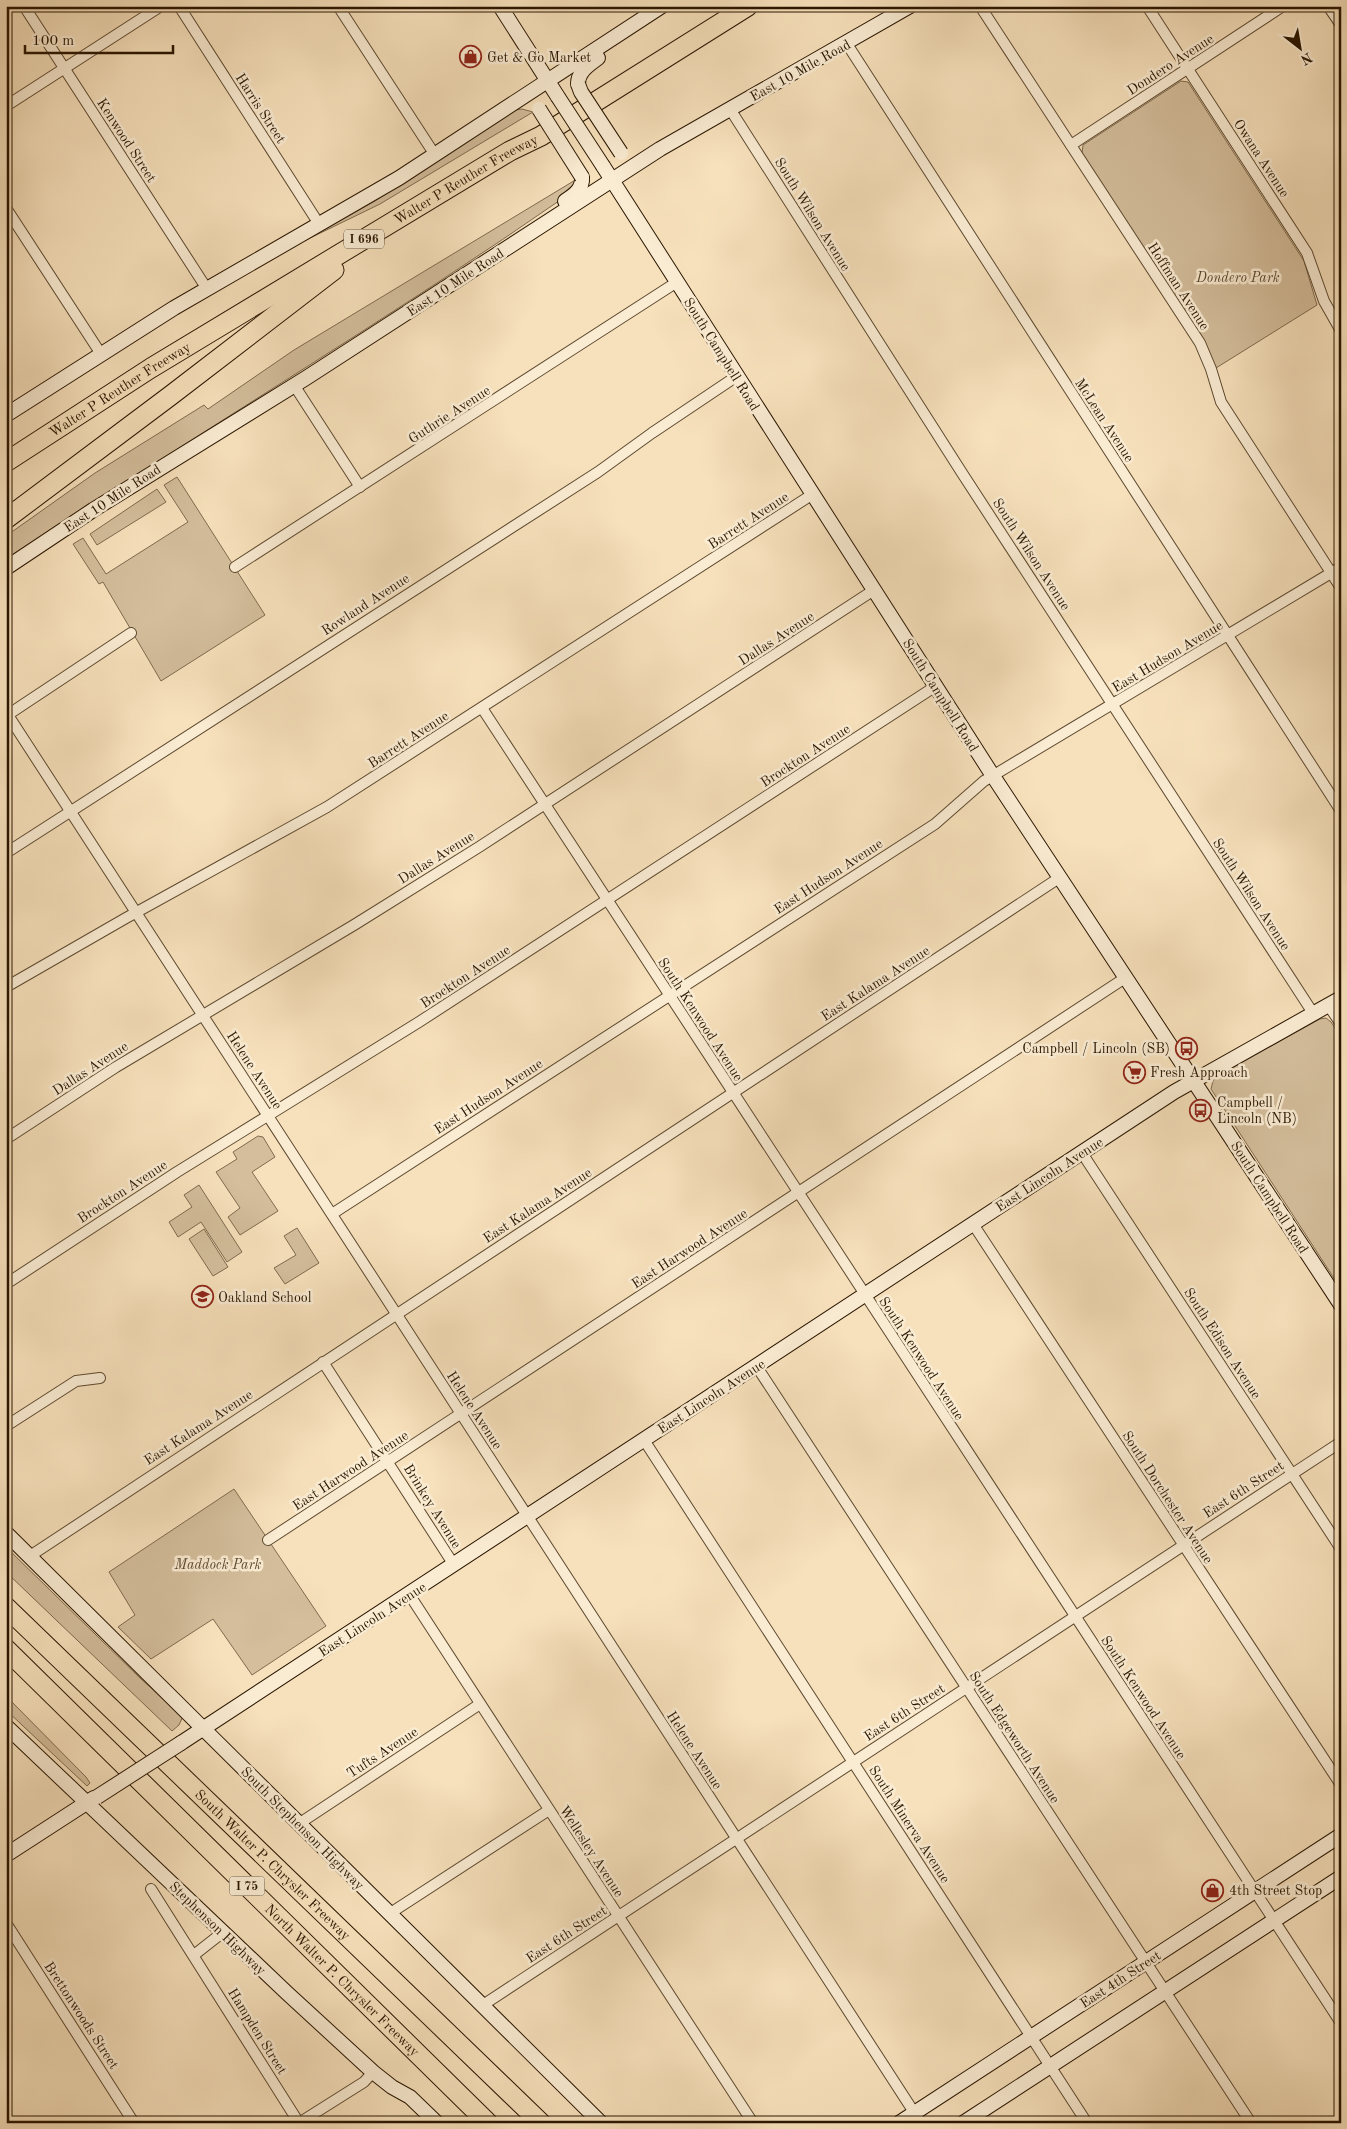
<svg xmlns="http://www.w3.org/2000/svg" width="1347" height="2129" viewBox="0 0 1347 2129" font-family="'Old Standard TT',serif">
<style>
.green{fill:#d4be9c;stroke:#7f6a4e}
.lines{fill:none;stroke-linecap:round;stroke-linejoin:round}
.street-casing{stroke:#5d492f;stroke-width:12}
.secondary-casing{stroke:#2a1600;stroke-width:16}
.highway-casing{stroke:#2a1600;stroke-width:21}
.street{stroke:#faecd3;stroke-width:10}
.secondary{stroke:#faecd3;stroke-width:14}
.highway{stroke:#f7e1bc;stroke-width:19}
.secondary-bridge-casing{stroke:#2a1600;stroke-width:16;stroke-linecap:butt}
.secondary-bridge{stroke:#faecd3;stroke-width:14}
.labels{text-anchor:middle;stroke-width:5;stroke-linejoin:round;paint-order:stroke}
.shield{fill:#faecd3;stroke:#68563f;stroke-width:1}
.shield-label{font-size:12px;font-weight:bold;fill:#2a1600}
.poi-label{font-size:14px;fill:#2a1600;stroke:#faecd3;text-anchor:start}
.street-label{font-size:14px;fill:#2a1600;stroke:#faecd3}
.park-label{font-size:14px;font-style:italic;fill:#5d482f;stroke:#faecd3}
</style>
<rect width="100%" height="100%" fill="#f7e1bc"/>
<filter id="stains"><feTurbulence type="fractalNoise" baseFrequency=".004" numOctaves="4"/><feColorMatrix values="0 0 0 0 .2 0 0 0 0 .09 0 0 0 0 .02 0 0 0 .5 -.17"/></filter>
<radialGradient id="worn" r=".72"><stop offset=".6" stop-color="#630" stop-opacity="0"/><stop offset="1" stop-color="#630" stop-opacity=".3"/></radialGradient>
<g class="green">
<polygon points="1181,81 1188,82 1304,261 1317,305 1216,368 1202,338 1082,153 1083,145"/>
<polygon points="522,109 533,112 380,204 306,240 375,201 515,110"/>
<path d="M577,179L572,192C387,321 193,435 6,561V536L95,473L204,405L208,409L294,350Z"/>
<polygon points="177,477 265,615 161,681 103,582 99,584 73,544 83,538 106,574 188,522 164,485"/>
<polygon points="157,489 166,502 97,545 90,534"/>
<polygon points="1326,1018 1331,1022 1341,1037 1341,1289 1211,1089 1213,1081 1218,1075 1320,1019"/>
<polygon points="258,1136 263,1137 275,1157 252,1172 278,1211 240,1235 228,1217 240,1208 216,1172 237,1159 233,1152"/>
<polygon points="199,1185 242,1252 227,1262 201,1222 178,1237 169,1222 192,1207 184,1195"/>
<polygon points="297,1228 319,1263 285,1284 274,1268 296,1255 284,1236"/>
<polygon points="204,1229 228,1267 213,1276 189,1239"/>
<polygon points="234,1489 326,1626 252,1675 213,1619 151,1659 118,1627 135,1615 109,1572"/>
<polygon points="6,1547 141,1679 183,1716 179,1725 172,1731 6,1572"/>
<polygon points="6,1696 86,1777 90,1783 87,1786 6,1710"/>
</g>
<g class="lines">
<defs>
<g id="street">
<polyline points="24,6 207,289"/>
<polyline points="179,6 319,224"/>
<polyline points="338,6 435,155"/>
<polyline points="980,6 1200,343 1211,369 1221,402 1341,588"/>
<polyline points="1147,6 1307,253 1324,301 1341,331"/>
<polyline points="1328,6 1341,25"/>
<polyline points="847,44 1341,811"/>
<polyline points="6,106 161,6"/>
<polyline points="730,109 962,473 1313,1013"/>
<polyline points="1071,145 1283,6"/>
<polyline points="6,208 101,354"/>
<polyline points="294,385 360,487"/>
<polyline points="235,567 677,282"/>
<polyline points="482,708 1341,2023"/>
<polyline points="6,712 921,2123"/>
<polyline points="6,716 131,633"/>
<polyline points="6,853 598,472 652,433 737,376"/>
<polyline points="6,987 126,918 327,807 813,494"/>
<polyline points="1328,1005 1341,1024"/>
<polyline points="6,1139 116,1067 354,925 479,847 874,590"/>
<polyline points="1082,1153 1341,1549"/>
<polyline points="332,1214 935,824 984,781 1341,567"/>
<polyline points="973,1224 1341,1785"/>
<polyline points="6,1284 177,1172 419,1022 936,686"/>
<polyline points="323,1362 454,1565"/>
<polyline points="757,1367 1251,2123"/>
<polyline points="6,1426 76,1381 100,1378"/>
<polyline points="644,1440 1087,2123"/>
<polyline points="268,1540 1125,978"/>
<polyline points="30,1556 1059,878"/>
<polyline points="409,1594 753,2123"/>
<polyline points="300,1823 480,1704"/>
<polyline points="151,1889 299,2123"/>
<polyline points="389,1914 549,1810"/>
<polyline points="6,1923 134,2123"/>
<polyline points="194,1955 222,1933"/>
<polyline points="483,2005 1341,1442"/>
<polyline points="299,2123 364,2082 373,2072"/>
</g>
<g id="secondary">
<polyline points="500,6 558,97"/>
<path d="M578,84C578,71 589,65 598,58"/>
<polyline points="603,166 993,776 1341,1305"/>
<path d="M565,201C574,195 583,189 582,177"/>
<polyline points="6,415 174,308 399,178 662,6"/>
<polyline points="6,568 93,510 306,378 660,149 910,6"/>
<polyline points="6,1533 601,2123"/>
<polyline points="6,1726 287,1993 373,2072 392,2087 410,2097 437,2123"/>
<polyline points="181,1743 1174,1092 1341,998"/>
<polyline points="6,1855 94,1798"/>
<polyline points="899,2123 1341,1835"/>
<polyline points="963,2123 1341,1877"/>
</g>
<g id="highway">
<path id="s1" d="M6,462L151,368L510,151L541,136L748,6"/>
<polyline points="6,519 170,396 334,270"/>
<path id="s2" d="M6,1607L541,2123"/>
<path id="s3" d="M6,1649L488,2123"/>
</g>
</defs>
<use href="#street" class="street-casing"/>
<use href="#secondary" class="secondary-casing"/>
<use href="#highway" class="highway-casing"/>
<use href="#street" class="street"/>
<use href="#secondary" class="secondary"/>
<use href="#highway" class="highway"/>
<defs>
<g id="secondary-bridge">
<polyline points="578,84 581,92 621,153"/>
<polyline points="558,97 603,166"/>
<polyline points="539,109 582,177"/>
<polyline points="97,1797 181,1743"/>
</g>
</defs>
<use href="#secondary-bridge" class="secondary-bridge-casing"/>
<use href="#secondary-bridge" class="secondary-bridge"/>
</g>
<defs>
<symbol id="shop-ring" viewBox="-11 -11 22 22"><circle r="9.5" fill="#faecd3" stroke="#8f2418" stroke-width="1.5"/><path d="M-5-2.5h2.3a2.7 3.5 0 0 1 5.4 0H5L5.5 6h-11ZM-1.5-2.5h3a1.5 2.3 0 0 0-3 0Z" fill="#8f2418"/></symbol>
<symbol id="bus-ring" viewBox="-11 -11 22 22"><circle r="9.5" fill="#faecd3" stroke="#8f2418" stroke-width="1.5"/><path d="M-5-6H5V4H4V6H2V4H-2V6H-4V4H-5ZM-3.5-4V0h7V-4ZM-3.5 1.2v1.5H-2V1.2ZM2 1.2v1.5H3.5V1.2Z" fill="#8f2418"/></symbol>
<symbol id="supermarket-ring" viewBox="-11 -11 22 22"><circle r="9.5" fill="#faecd3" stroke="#8f2418" stroke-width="1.5"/><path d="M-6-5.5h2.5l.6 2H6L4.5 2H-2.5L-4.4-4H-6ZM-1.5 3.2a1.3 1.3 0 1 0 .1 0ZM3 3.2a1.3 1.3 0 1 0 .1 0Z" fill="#8f2418"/></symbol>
<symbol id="school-ring" viewBox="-11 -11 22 22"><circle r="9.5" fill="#faecd3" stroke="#8f2418" stroke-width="1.5"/><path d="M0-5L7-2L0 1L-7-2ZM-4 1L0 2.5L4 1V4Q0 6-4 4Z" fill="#8f2418"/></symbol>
</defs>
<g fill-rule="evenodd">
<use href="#shop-ring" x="458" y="44" width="25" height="25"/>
<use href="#bus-ring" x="1174" y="1036" width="25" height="25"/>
<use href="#supermarket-ring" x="1122" y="1060" width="25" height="25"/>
<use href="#bus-ring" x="1188" y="1098" width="25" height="25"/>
<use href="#school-ring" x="190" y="1284" width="25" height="25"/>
<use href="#shop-ring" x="1200" y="1878" width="25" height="25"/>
</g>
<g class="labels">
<g class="shield">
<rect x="344" y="229.5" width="40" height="19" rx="4"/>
<rect x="229.5" y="1876.5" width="35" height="19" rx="4"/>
</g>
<g class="shield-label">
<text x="364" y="243">I 696</text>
<text x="247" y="1890">I 75</text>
</g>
<g class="poi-label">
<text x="487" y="62">Get &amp; Go Market</text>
<text x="1170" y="1053" text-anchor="end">Campbell / Lincoln (SB)</text>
<text x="1150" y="1077">Fresh Approach</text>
<text x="1217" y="1107">Campbell /<tspan x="1217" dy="16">Lincoln (NB)</tspan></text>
<text x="218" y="1302">Oakland School</text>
<text x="1229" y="1895">4th Street Stop</text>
</g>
<g class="street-label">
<text transform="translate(1170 64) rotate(-33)" y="5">Dondero Avenue</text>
<text transform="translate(800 70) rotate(-29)" y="5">East 10 Mile Road</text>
<text transform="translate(261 108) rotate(57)" y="5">Harris Street</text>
<text transform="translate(127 140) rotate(57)" y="5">Kenwood Street</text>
<text transform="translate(1262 158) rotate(57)" y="5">Owana Avenue</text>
<text dy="5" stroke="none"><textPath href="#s1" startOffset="540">Walter P Reuther Freeway</textPath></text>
<text transform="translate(813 214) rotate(58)" y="5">South Wilson Avenue</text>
<text transform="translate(455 282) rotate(-33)" y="5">East 10 Mile Road</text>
<text transform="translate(1179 286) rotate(57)" y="5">Hoffman Avenue</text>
<text transform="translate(722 354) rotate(58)" y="5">South Campbell Road</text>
<text dy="5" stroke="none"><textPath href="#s1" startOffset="135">Walter P Reuther Freeway</textPath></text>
<text transform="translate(449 414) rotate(-33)" y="5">Guthrie Avenue</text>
<text transform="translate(1105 420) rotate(57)" y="5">McLean Avenue</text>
<text transform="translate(112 498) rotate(-33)" y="5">East 10 Mile Road</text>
<text transform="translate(748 520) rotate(-33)" y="5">Barrett Avenue</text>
<text transform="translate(1032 554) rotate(57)" y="5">South Wilson Avenue</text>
<text transform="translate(365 604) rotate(-33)" y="5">Rowland Avenue</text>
<text transform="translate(776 638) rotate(-33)" y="5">Dallas Avenue</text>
<text transform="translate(1167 656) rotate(-31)" y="5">East Hudson Avenue</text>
<text transform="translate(941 695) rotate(58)" y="5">South Campbell Road</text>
<text transform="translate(408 739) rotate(-33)" y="5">Barrett Avenue</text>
<text transform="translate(805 755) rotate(-33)" y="5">Brockton Avenue</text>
<text transform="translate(436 857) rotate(-32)" y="5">Dallas Avenue</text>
<text transform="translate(828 876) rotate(-33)" y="5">East Hudson Avenue</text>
<text transform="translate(1252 894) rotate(57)" y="5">South Wilson Avenue</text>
<text transform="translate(465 976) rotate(-33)" y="5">Brockton Avenue</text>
<text transform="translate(875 983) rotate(-33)" y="5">East Kalama Avenue</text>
<text transform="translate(701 1019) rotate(57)" y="5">South Kenwood Avenue</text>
<text transform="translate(90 1068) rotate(-33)" y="5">Dallas Avenue</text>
<text transform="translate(255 1070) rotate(57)" y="5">Helene Avenue</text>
<text transform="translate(488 1096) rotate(-33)" y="5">East Hudson Avenue</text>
<text transform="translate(1049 1174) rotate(-33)" y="5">East Lincoln Avenue</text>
<text transform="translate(122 1191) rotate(-33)" y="5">Brockton Avenue</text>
<text transform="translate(1270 1197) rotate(57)" y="5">South Campbell Road</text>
<text transform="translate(537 1205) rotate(-33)" y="5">East Kalama Avenue</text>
<text transform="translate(689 1248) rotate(-33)" y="5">East Harwood Avenue</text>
<text transform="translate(1223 1343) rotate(57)" y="5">South Edison Avenue</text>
<text transform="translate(922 1358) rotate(57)" y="5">South Kenwood Avenue</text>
<text transform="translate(711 1396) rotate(-33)" y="5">East Lincoln Avenue</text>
<text transform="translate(475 1410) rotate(57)" y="5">Helene Avenue</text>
<text transform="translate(198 1427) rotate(-33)" y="5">East Kalama Avenue</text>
<text transform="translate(350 1470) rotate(-33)" y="5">East Harwood Avenue</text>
<text transform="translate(1243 1489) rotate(-33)" y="5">East 6th Street</text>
<text transform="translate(1168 1497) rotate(57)" y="5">South Dorchester Avenue</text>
<text transform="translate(433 1506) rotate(58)" y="5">Brinkey Avenue</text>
<text transform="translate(372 1619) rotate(-33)" y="5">East Lincoln Avenue</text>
<text transform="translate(1144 1697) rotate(57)" y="5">South Kenwood Avenue</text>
<text transform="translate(904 1712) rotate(-33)" y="5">East 6th Street</text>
<text transform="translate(1015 1737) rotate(57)" y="5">South Edgeworth Avenue</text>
<text transform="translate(695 1750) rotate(57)" y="5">Helene Avenue</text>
<text transform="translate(382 1752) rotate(-33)" y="5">Tufts Avenue</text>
<text transform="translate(910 1824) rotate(57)" y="5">South Minerva Avenue</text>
<text transform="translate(303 1828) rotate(45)" y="5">South Stephenson Highway</text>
<text transform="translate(592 1851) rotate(57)" y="5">Wellesley Avenue</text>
<text dy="5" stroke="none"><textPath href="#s2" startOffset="371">South Walter P. Chrysler Freeway</textPath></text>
<text transform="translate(218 1928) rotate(44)" y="5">Stephenson Highway</text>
<text transform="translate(566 1934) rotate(-33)" y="5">East 6th Street</text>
<text transform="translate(1120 1979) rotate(-33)" y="5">East 4th Street</text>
<text dy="5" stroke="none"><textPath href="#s3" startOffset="472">North Walter P. Chrysler Freeway</textPath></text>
<text transform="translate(82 2015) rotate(57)" y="5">Brettonwoods Street</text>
<text transform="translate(258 2031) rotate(58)" y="5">Hampden Street</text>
</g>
<g class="park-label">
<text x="1238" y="282">Dondero Park</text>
<text x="218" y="1569">Maddock Park</text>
</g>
</g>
<rect width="1347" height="2129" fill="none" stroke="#f7e1bc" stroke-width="25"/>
<rect x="8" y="8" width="1332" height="2114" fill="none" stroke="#2a1600" stroke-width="2.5"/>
<rect x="12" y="12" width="1322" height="2104" fill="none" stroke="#2a1600"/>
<g transform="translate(1300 48) rotate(149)" stroke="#faecd3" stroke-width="4" paint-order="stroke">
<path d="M0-4L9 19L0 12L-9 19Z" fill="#2a1600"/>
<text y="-8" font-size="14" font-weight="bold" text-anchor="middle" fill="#2a1600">N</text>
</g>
<path d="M25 45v8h148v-8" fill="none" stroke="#2a1600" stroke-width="2.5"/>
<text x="32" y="45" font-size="15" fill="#2a1600" stroke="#faecd3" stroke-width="4" paint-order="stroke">100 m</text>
<rect width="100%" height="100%" filter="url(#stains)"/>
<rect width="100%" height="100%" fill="url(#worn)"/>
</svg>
